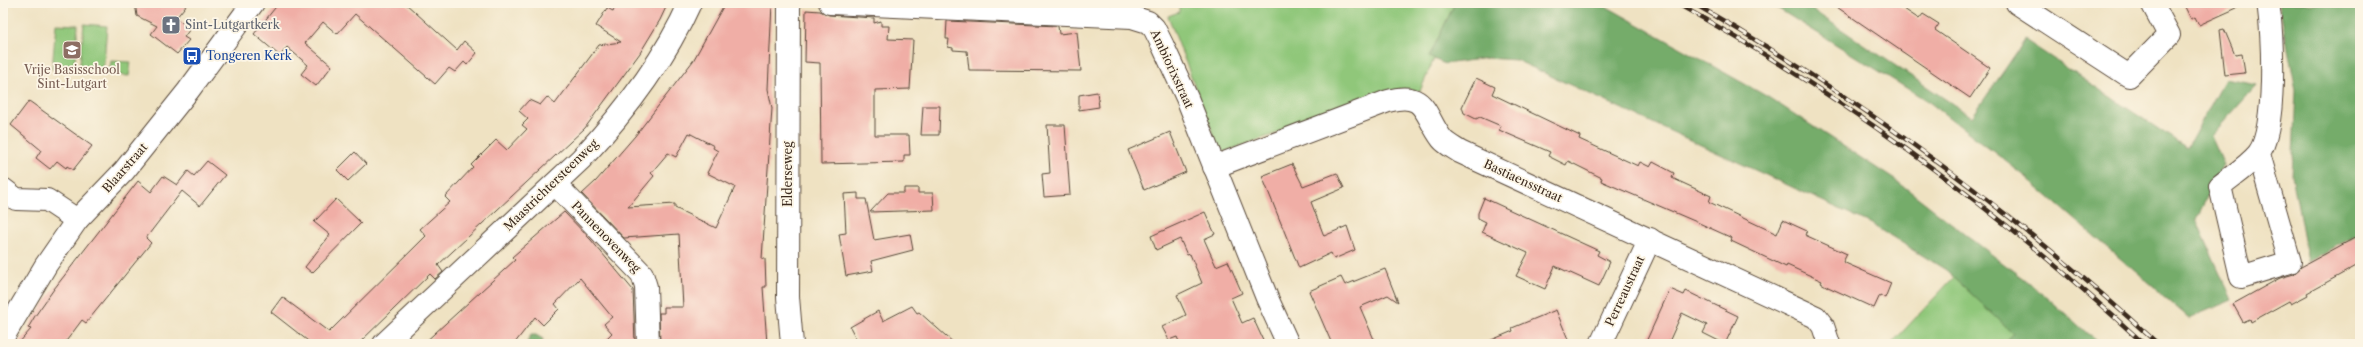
<svg xmlns="http://www.w3.org/2000/svg" width="2363" height="347" viewBox="0 0 2363 347" font-family="'Libre Caslon Text',serif">
<style>
.green{fill:#90c77a;stroke:#66784c}
.forest{fill:#74ac6a;stroke:#586b44}
.building{fill:#f0aea6;fill-rule:evenodd}
.lines{fill:none;stroke-linecap:round;stroke-linejoin:round}
.minor-casing{stroke:#564637;stroke-width:24}
.major-casing{stroke:#564637;stroke-width:24}
.minor{stroke:#fff;stroke-width:22}
.major{stroke:#fff;stroke-width:22}
.rail-casing{stroke:#3b2a1e;stroke-width:4.5}
.rail{stroke:#fcf5e5;stroke-width:3;stroke-dasharray:9;stroke-linecap:butt}
.labels{text-anchor:middle;stroke-width:3.5;stroke-linejoin:round;paint-order:stroke}
.worship-label{font-size:12px;fill:#5b616d;stroke:#fcf5e5;text-anchor:start}
.transit-label{font-size:12px;fill:#164399;stroke:#fcf5e5;text-anchor:start}
.street-label{font-size:12px;fill:#3b2a1e;stroke:#fcf5e5}
.education-label{font-size:12px;fill:#785e54;stroke:#fcf5e5}
</style>
<rect width="100%" height="100%" fill="#fcf5e5"/>
<filter id="ink" filterUnits="userSpaceOnUse"><feTurbulence type="fractalNoise" baseFrequency=".025" numOctaves="2"/><feDisplacementMap in="SourceGraphic" scale="8" xChannelSelector="R" yChannelSelector="G"/><feConvolveMatrix kernelMatrix="1 2 1 2 8 2 1 2 1" color-interpolation-filters="sRGB"/></filter>
<filter id="wash" filterUnits="userSpaceOnUse"><feTurbulence type="fractalNoise" baseFrequency=".012" numOctaves="4" result="noise"/><feDisplacementMap in="SourceGraphic" scale="16" xChannelSelector="R" yChannelSelector="G"/><feGaussianBlur stdDeviation="0.9" result="paint"/><feColorMatrix in="noise" values="0 0 0 0 0 0 0 0 0 0 0 0 0 0 0 0 0 1.4 0 .05"/><feComposite in="paint" operator="in"/></filter>
<g filter="url(#wash)">
<rect width="100%" height="100%" fill="#efe2c2"/>
<g class="green">
<polygon points="1179,3 1455,3 1430,57 1434,59 1420,91 1402,89 1224,152 1217,144 1168,16 1179,12"/>
<polygon points="56,24 78,25 74,71 52,69"/>
<polygon points="84,24 107,26 103,74 79,72"/>
<polygon points="111,61 131,62 129,76 109,74"/>
<polygon points="1954,277 2014,333 2004,344 1891,344"/>
</g>
<g class="forest">
<polygon points="1455,3 1602,4 1768,97 1898,182 2048,298 2099,344 2004,344 2013,333 1946,270 1870,223 1516,60 1487,58 1445,64 1429,57"/>
<polygon points="1769,3 1802,3 1972,117 2025,40 2187,148 2225,79 2257,85 2211,136 2224,165 2196,219 2232,300 2189,318 2026,177 1929,102"/>
<polygon points="2279,3 2360,3 2360,233 2308,262 2292,175 2296,90"/>
<polygon points="531,335 536,335 543,339 542,344 526,344"/>
</g>
<g id="blocks">
<g class="building">
<polygon points="135,3 188,3 176,18 190,29 184,37 189,40 177,54 151,34 157,26 137,16"/>
<polygon points="279,3 405,3 457,50 464,41 477,53 467,65 464,62 455,72 449,68 435,84 355,14 337,34 323,22 305,43 332,66 316,86 301,74 308,65 287,47 280,56 254,34"/>
<polygon points="617,3 668,3 660,20 640,53 585,128 438,265 443,272 435,279 430,274 358,344 312,344 271,312 282,297 329,332 426,236 420,229 450,202 445,197 473,167 471,165 496,140 507,150 527,129 522,125 528,119 519,111 529,100 540,105 547,97 555,104 599,45 621,42 596,26 607,8 613,11"/>
<path d="M725,3H772L768,89L772,108L762,259H765L766,287H763L767,344H660L659,313H664V307H683L679,234L624,238L582,194L596,181L635,136L693,61ZM689,133L714,146L713,148L718,151L707,173L735,187L716,228L675,208V204L628,207L654,176L651,173L668,153L676,157Z"/>
<polygon points="1831,3 1895,3 1919,19 1923,14 1939,24 1935,30 1990,68 1970,98"/>
<polygon points="2183,3 2248,3 2199,25 2195,17 2191,19"/>
<polygon points="806,10 820,11 829,15 874,18 874,23 881,21 881,26 889,26 888,39 913,40 910,89 875,90 875,135 909,135 910,155 904,155 904,162 821,164 820,63 805,62"/>
<polygon points="947,21 1058,26 1059,34 1077,32 1081,71 969,70 967,51 953,50 953,48 948,47 949,39 946,39"/>
<polygon points="2224,29 2235,55 2242,54 2245,73 2225,75 2220,30"/>
<polygon points="1476,78 1495,87 1492,94 1580,136 1579,139 1638,166 1640,162 1650,167 1653,162 1674,173 1672,178 1711,196 1709,202 1777,234 1783,220 1807,231 1805,235 1847,254 1843,262 1891,283 1885,298 1880,295 1874,308 1828,287 1821,283 1822,281 1787,265 1786,267 1731,241 1732,238 1699,223 1601,181 1602,178 1568,161 1566,165 1548,156 1550,152 1499,130 1501,126 1480,117 1476,119 1464,113 1462,107"/>
<polygon points="1097,92 1099,107 1079,110 1079,95"/>
<polygon points="29,101 92,146 73,170 67,166 66,168 57,161 50,169 36,158 41,150 11,125"/>
<polygon points="923,106 940,106 939,135 921,135"/>
<polygon points="1047,125 1065,125 1070,195 1044,197 1042,174 1050,173"/>
<polygon points="1170,132 1186,172 1144,190 1128,150"/>
<polygon points="355,152 366,164 348,181 337,170"/>
<polygon points="207,161 225,175 200,206 182,191 146,238 151,243 86,323 82,320 64,344 18,344 31,329 28,328 35,316 54,289 138,181 151,192 163,176 177,185 188,171 194,176"/>
<polygon points="1292,164 1303,186 1337,173 1344,188 1311,202 1324,236 1347,226 1355,250 1334,259 1331,253 1299,268 1262,176"/>
<polygon points="904,188 918,188 918,193 933,193 934,210 870,212 888,193 904,193"/>
<polygon points="858,193 858,199 866,199 874,240 910,234 913,250 871,261 873,271 846,276 839,234 846,233 844,194"/>
<polygon points="1484,198 1599,251 1597,255 1610,262 1599,286 1555,266 1545,289 1516,276 1528,253 1482,232 1486,222 1478,218 1478,213"/>
<polygon points="336,199 361,223 312,273 305,267 330,235 314,222"/>
<polygon points="564,212 591,240 633,290 635,344 601,344 612,333 604,324 612,317 580,278 555,304 559,309 543,325 535,317 514,344 423,344 515,260 512,257"/>
<polygon points="1205,212 1215,234 1204,239 1216,266 1228,261 1242,293 1231,298 1242,323 1253,318 1265,344 1180,344 1177,337 1169,340 1162,327 1186,315 1177,295 1202,283 1190,254 1187,255 1180,239 1156,250 1151,236"/>
<polygon points="2360,235 2360,264 2307,293 2308,295 2291,304 2289,301 2251,322 2250,319 2243,322 2233,304 2280,278 2294,274 2301,267"/>
<polygon points="1385,269 1398,302 1388,295 1360,307 1376,344 1332,344 1309,291 1341,277 1345,285"/>
<polygon points="1670,289 1684,295 1686,291 1738,316 1725,344 1703,333 1707,325 1682,313 1668,344 1645,344"/>
<polygon points="912,306 917,313 919,312 955,344 859,344 850,327 878,311 883,321"/>
<polygon points="1556,310 1570,344 1482,344 1513,331 1512,328"/>
</g>
</g>
</g>
<g filter="url(#ink)">
<use href="#blocks" fill-opacity="0" stroke="#564637" stroke-width="1"/>
<g class="lines">
<defs>
<g id="minor">
<polyline points="830,3 1132,17 1148,22 1154,28 1163,46 1187,98 1267,298 1288,344"/>
<polyline points="2017,3 2129,76 2169,35 2152,3"/>
<path d="M2259,154L2290,262L2241,277L2220,186C2232,176 2248,166 2258,154C2277,131 2273,33 2268,3"/>
<path d="M1214,167L1388,101C1427,90 1424,116 1442,139C1446,144 1454,148 1460,152L1816,317L1823,326L1829,344"/>
<polyline points="555,184 642,274 646,287 648,344"/>
<polyline points="3,189 16,199 47,200 77,220"/>
<polyline points="3,337 46,265 77,220 124,171 188,91 253,3"/>
<polyline points="1601,344 1650,239"/>
</g>
<g id="major">
<polyline points="789,3 788,297 792,344"/>
<path d="M384,344L581,159C624,113 664,61 690,3"/>
</g>
</defs>
<use href="#minor" class="minor-casing"/>
<use href="#major" class="major-casing"/>
<use href="#minor" class="minor"/>
<use href="#major" class="major"/>
<defs>
<g id="rail">
<path d="M1676,3C1845,96 2002,213 2144,344"/>
<path d="M1693,3C1862,99 2015,213 2158,344"/>
</g>
</defs>
<use href="#rail" class="rail-casing"/>
<use href="#rail" class="rail"/>
</g>
</g>
<defs>
<symbol id="church-square" viewBox="-11 -11 22 22"><rect x="-9" y="-9" width="18" height="18" rx="4" fill="#6b7280" stroke="#fcf5e5"/><path d="M-1.2-6h2.4v3.5h3.3v2.4h-3.3V6h-2.4V-.1h-3.3v-2.4h3.3Z" fill="#fff"/></symbol>
<symbol id="school-square" viewBox="-11 -11 22 22"><rect x="-9" y="-9" width="18" height="18" rx="4" fill="#8d6e63" stroke="#fcf5e5"/><path d="M0-5L7-2L0 1L-7-2ZM-4 1L0 2.5L4 1V4Q0 6-4 4Z" fill="#fff"/></symbol>
<symbol id="bus-square" viewBox="-11 -11 22 22"><rect x="-9" y="-9" width="18" height="18" rx="4" fill="#1a4fb4" stroke="#fcf5e5"/><path d="M-5-6H5V4H4V6H2V4H-2V6H-4V4H-5ZM-3.5-4V0h7V-4ZM-3.5 1.2v1.5H-2V1.2ZM2 1.2v1.5H3.5V1.2Z" fill="#fff"/></symbol>
</defs>
<g fill-rule="evenodd">
<use href="#church-square" x="160" y="14" width="22" height="22"/>
<use href="#school-square" x="61" y="39" width="22" height="22"/>
<use href="#bus-square" x="181" y="45" width="22" height="22"/>
</g>
<g class="labels">
<g class="worship-label">
<text x="185" y="29">Sint-Lutgartkerk</text>
</g>
<g class="transit-label">
<text x="206" y="60">Tongeren Kerk</text>
</g>
<g class="street-label">
<text transform="translate(1172 69) rotate(65)" y="4">Ambiorixstraat</text>
<text transform="translate(125 168) rotate(-49)" y="4">Blaarstraat</text>
<text transform="translate(788 174) rotate(-90)" y="4">Elderseweg</text>
<text transform="translate(1523 181) rotate(25)" y="4">Bastiaensstraat</text>
<text transform="translate(551 185) rotate(-44)" y="4">Maastrichtersteenweg</text>
<text transform="translate(606 237) rotate(46)" y="4">Pannenovenweg</text>
<text transform="translate(1625 291) rotate(-65)" y="4">Perreaustraat</text>
</g>
<g class="education-label">
<text x="72" y="74">Vrije Basisschool<tspan x="72" dy="14">Sint-Lutgart</tspan></text>
</g>
</g>
<rect width="2363" height="347" fill="none" stroke="#fcf5e5" stroke-width="16"/>
</svg>
